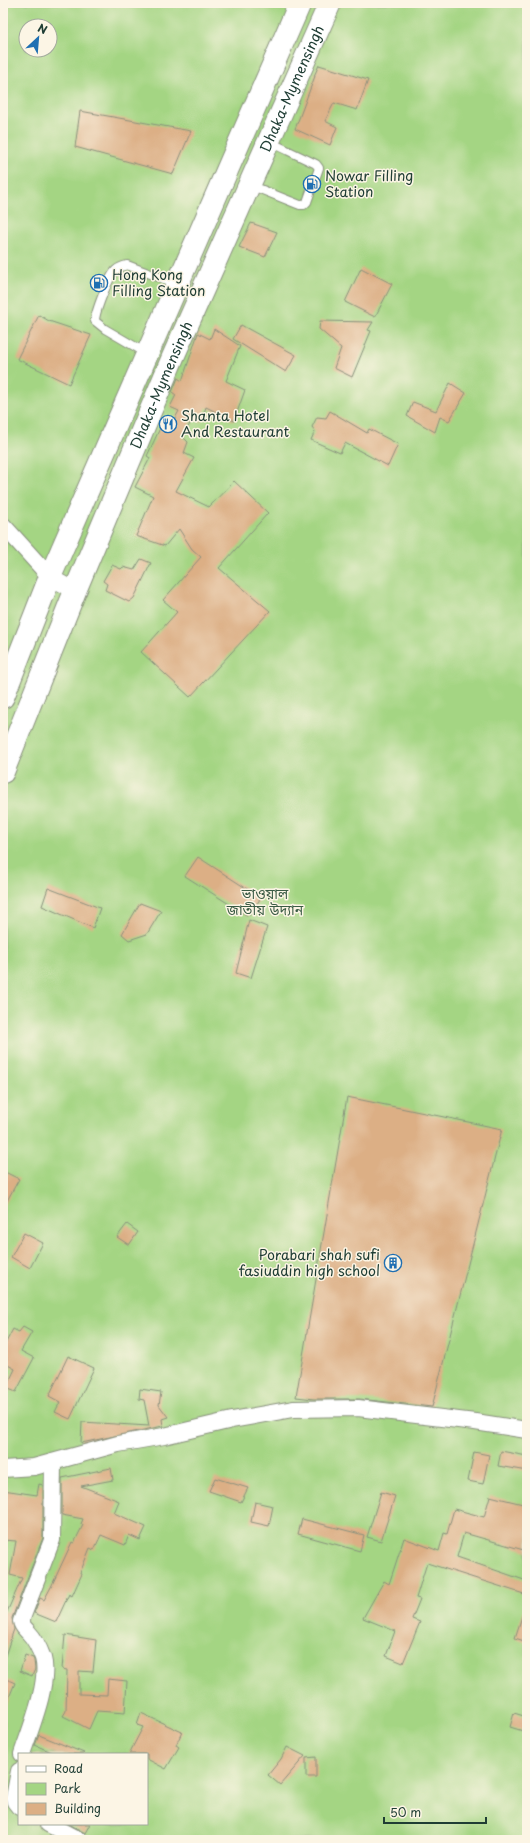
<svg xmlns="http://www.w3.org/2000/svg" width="530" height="1843" viewBox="0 0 530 1843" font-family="'Playpen Sans','Noto Sans Bengali',sans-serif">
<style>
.green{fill:#a4d583;stroke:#62895c;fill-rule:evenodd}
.building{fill:#dcaf85}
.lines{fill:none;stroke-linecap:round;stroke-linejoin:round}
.lane-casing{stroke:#88907c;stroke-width:10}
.street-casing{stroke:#88907c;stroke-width:18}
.highway-casing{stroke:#88907c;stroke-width:24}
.lane{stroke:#fff;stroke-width:8}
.street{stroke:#fff;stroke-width:16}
.highway{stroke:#fff;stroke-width:22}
.labels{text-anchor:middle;stroke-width:3;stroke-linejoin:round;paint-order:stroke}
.street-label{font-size:14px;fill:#1f3d34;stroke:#fcf5e5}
.poi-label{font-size:14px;fill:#1f3d34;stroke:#fcf5e5;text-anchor:start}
.park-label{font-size:14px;fill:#3a5b44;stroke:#fcf5e5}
</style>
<rect width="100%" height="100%" fill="#fcf5e5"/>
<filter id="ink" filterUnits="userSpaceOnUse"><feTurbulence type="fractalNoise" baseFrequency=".025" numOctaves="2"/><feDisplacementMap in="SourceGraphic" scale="8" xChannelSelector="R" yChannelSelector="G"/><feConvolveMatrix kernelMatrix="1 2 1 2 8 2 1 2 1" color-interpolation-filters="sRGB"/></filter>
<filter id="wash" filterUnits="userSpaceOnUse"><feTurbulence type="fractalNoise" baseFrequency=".012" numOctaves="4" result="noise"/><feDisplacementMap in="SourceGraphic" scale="16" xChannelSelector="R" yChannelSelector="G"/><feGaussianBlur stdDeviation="0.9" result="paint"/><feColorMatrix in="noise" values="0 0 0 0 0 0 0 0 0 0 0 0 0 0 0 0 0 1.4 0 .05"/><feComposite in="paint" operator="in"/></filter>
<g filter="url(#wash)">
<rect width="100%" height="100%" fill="#f2e2c3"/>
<path class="green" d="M3,3H527V1840H3ZM26,26H50V50H26ZM19,1754H147V1824H19Z"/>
<g id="blocks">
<g class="building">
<polygon points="319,65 368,80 357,110 334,103 325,121 337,127 330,145 295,129 315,76 314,76"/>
<polygon points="80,111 191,131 173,174 75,147"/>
<polygon points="251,223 277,232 265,257 239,247"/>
<polygon points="361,268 392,284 375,317 345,302"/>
<polygon points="39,315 49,321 91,335 69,384 17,359"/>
<polygon points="320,321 373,322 368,330 371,331 352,377 334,368 341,348 319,329"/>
<polygon points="241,325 296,355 286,372 233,339"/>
<polygon points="214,329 240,346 226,381 245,390 234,421 206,407 201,422 193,418 183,437 188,442 184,453 194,458 176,491 209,507 234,481 268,513 219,568 270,611 190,697 141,652 177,612 163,600 201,557 192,549 179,529 165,546 136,536 153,496 135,487 150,458 147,456 161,426 169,429 179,411 170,407 176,395 172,392 178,378 182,381 198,333 210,339"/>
<polygon points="450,383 466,393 449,421 440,417 435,432 407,416 413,402 436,411"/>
<polygon points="330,411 367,433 369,429 398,444 388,466 345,443 340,453 311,440 315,431 312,427 317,417 326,418"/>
<polygon points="141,559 151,563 134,598 129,602 105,590 107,584 103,581 112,565 121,569 123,567 134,570"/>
<polygon points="198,857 261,898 248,916 185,876"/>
<polygon points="48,888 100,908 93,928 42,906"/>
<polygon points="140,903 161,911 147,934 129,940 122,934"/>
<polygon points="249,920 267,927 251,978 236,973"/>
<polygon points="347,1097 502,1129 432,1407 359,1399 314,1399 296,1397"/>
<polygon points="3,1171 19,1179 3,1208"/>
<polygon points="127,1224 138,1232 129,1245 117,1237"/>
<polygon points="24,1233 43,1243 30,1268 11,1257"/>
<polygon points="23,1327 32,1332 21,1351 34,1358 16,1392 6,1388 15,1369 4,1363 7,1358 3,1356 3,1348 13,1329 19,1332"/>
<polygon points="68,1356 94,1368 70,1419 55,1412 60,1402 49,1396"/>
<polygon points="140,1389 161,1392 159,1405 168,1417 162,1419 163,1426 81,1443 82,1422 149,1426 144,1400 139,1399"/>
<polygon points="501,1451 527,1456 527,1471 498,1466"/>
<polygon points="474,1452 489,1455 483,1484 468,1481"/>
<polygon points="111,1468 113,1480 81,1486 119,1501 114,1513 146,1527 140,1540 129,1535 125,1545 101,1535 94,1550 90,1548 80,1573 82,1574 72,1596 69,1594 56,1622 34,1613 40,1598 44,1600 51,1587 72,1542 74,1543 83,1525 81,1524 83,1519 62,1515 62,1478"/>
<polygon points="215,1478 248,1488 241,1502 209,1491"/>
<polygon points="39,1484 43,1485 43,1538 12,1618 14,1629 5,1656 3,1655 3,1611 7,1612 22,1578 10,1575 16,1541 3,1540 3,1490 37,1495"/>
<polygon points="381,1492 395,1496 381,1541 367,1537"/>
<polygon points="490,1496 527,1505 527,1551 464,1533 457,1557 527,1581 527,1595 427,1563 416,1598 420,1599 412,1619 420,1622 403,1663 386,1656 395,1631 363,1618 384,1581 389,1584 404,1538 439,1551 444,1533 447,1534 454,1509 484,1517"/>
<polygon points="255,1502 273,1506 269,1526 251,1522"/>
<polygon points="302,1519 364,1535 360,1551 298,1534"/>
<polygon points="525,1607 527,1608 527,1642 515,1638"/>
<polygon points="65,1635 96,1640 93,1672 79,1671 79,1694 107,1695 108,1679 127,1681 125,1713 97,1711 89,1729 63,1716 66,1711 67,1670 62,1669"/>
<polygon points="25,1655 33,1658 34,1660 35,1669 32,1676 20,1671"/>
<polygon points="6,1679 15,1683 3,1712 3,1686"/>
<polygon points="141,1713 182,1732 176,1745 179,1747 166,1769 147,1759 147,1754 129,1754 143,1727 137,1725"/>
<polygon points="514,1713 527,1717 523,1731 510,1727"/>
<polygon points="39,1735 84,1753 83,1754 56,1754 35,1745"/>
<polygon points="287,1747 305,1756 280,1785 268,1775 281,1759"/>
<polygon points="316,1757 316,1777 306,1777 306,1758"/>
<polygon points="69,1824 90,1824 85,1833"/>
</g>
</g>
</g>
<g filter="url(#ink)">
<use href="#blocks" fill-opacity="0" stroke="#88907c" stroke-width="1"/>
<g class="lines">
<defs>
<g id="lane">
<polyline points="250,185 300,205 304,205 307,202 319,168 316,164 270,142"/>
<path d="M146,353L105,329L95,321C95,312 109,276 116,270C119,267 123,266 127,265L177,284"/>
</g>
<g id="street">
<polyline points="3,525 50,577 75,591"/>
<polyline points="3,1469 34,1467 118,1444 164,1436 232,1420 293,1409 358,1408 475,1422 527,1430"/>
<path d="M22,1754C30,1730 50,1682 43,1658C40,1650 35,1639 29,1633C25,1628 22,1627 21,1621L52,1540L53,1462"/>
<polyline points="19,1771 14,1798 15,1802 19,1807"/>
<polyline points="48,1824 79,1840"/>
</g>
<g id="highway">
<polyline points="3,697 50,577 300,3"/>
<path id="s1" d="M3,772L75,591L173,357L330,3"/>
</g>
</defs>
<use href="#lane" class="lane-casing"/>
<use href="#street" class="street-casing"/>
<use href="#highway" class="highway-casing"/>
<use href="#lane" class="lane"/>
<use href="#street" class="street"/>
<use href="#highway" class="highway"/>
</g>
</g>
<defs>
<symbol id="fuel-ring" viewBox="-11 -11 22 22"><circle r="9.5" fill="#fcf5e5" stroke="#1f6fb2" stroke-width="1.5"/><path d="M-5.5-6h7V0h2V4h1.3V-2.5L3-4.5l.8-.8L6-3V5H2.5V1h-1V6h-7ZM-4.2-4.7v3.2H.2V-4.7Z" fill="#1f6fb2"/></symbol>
<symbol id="restaurant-ring" viewBox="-11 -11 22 22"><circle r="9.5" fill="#fcf5e5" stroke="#1f6fb2" stroke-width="1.5"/><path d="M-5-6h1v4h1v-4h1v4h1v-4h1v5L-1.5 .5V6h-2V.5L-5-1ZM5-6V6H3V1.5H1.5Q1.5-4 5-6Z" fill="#1f6fb2"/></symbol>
<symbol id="building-ring" viewBox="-11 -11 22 22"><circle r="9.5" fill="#fcf5e5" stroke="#1f6fb2" stroke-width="1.5"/><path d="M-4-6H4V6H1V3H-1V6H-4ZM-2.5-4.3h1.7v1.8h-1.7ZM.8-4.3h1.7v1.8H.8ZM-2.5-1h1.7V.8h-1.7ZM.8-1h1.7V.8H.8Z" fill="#1f6fb2"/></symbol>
</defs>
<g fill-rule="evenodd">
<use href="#fuel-ring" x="302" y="174" width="20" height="20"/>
<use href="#fuel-ring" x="89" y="273" width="20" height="20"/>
<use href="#restaurant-ring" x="158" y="414" width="20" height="20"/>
<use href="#building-ring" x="383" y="1253" width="20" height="20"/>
</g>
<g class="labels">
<g class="street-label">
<text dy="5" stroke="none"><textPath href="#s1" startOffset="742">Dhaka-Mymensingh</textPath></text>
<text dy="5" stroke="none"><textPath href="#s1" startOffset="418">Dhaka-Mymensingh</textPath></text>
</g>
<g class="poi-label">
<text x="325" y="181">Nowar Filling<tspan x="325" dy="16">Station</tspan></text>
<text x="112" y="280">Hong Kong<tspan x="112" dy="16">Filling Station</tspan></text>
<text x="181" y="421">Shanta Hotel<tspan x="181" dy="16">And Restaurant</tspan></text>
<text x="380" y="1260" text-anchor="end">Porabari shah sufi<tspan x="380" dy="16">fasiuddin high school</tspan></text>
</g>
<g class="park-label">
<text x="265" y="899">ভাওয়াল<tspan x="265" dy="16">জাতীয় উদ্যান</tspan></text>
</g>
</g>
<rect width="530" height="1843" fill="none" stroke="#fcf5e5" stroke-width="16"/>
<rect x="18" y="1753" width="130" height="72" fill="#fcf5e5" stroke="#a4ab9e"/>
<rect x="26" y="1766" width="20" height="6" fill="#ffffff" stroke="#a4ab9e"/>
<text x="54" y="1773" font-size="12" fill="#1f3d34">Road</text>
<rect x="26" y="1783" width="20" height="12" fill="#a4d583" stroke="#a4ab9e"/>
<text x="54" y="1793" font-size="12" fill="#1f3d34">Park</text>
<rect x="26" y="1803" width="20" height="12" fill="#dcaf85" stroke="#a4ab9e"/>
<text x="54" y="1813" font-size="12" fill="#1f3d34">Building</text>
<g transform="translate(38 38) rotate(26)"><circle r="19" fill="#fcf5e5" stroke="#a4ab9e"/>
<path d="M0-3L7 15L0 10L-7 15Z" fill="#1f6fb2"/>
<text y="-6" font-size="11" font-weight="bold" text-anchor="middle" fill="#1f3d34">N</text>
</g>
<path d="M384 1817v6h102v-6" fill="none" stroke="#1f3d34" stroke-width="2"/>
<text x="390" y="1817" font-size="12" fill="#1f3d34" stroke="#fcf5e5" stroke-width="3" paint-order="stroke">50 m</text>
</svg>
